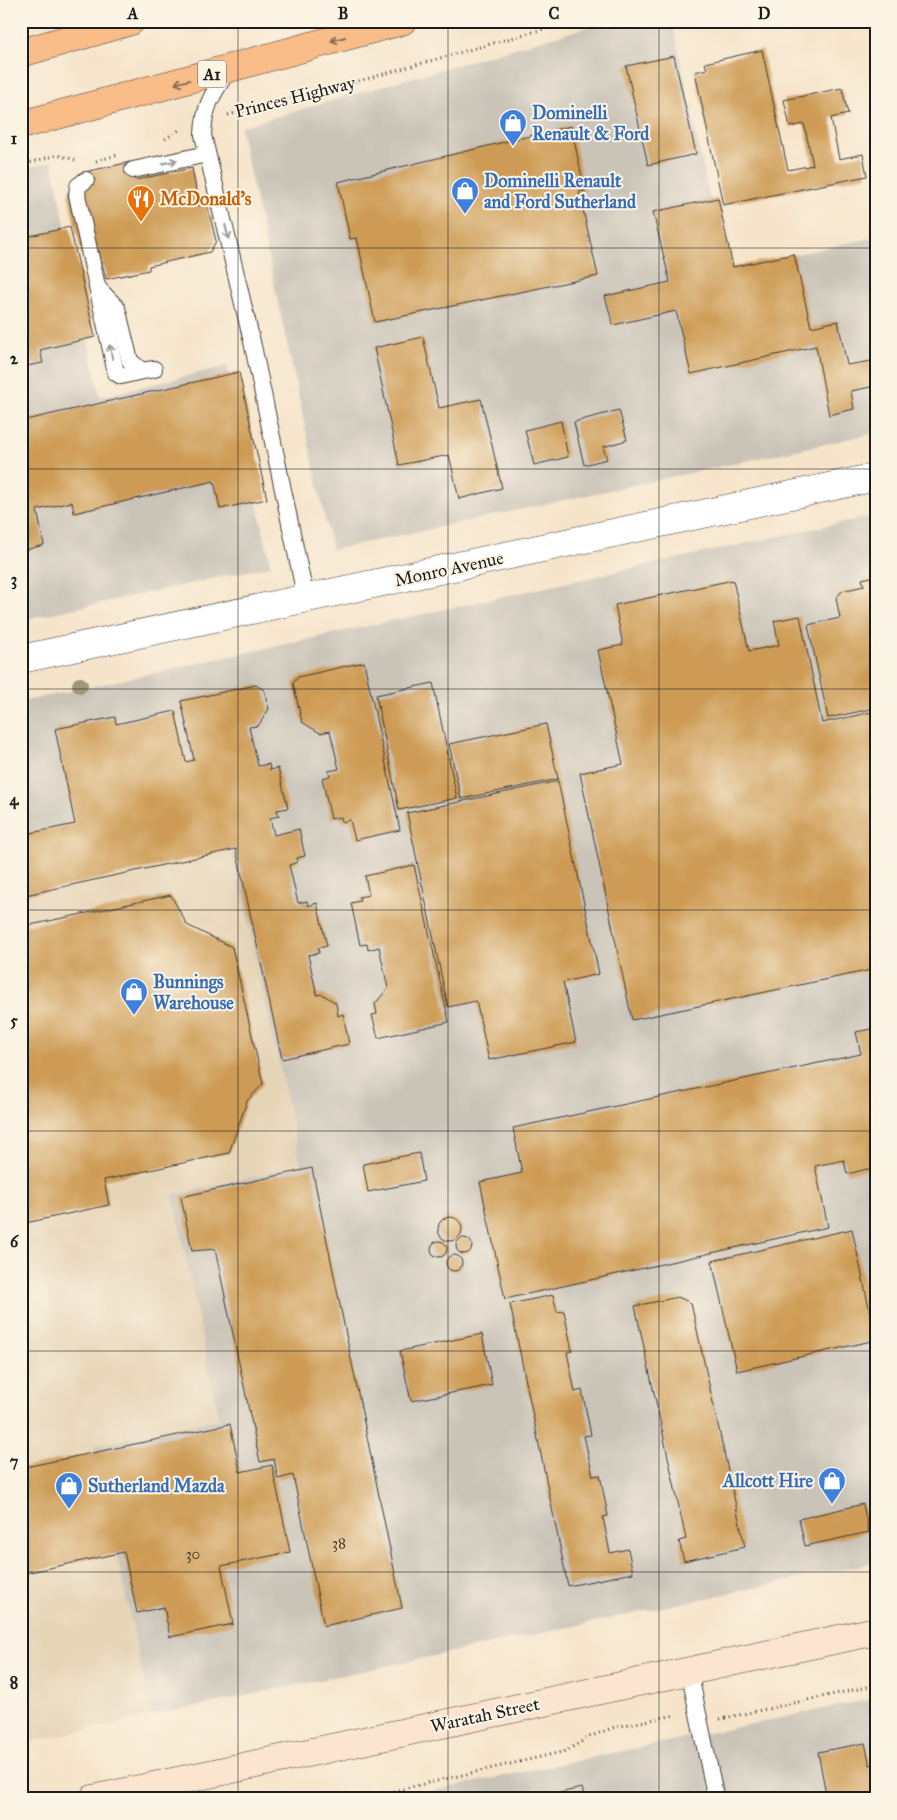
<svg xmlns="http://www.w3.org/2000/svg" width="897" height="1820" viewBox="0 0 897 1820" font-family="'IM FELL Great Primer',serif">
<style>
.built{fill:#e6d4b7}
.industrial{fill:#cac3b8}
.building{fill:#cd9b54}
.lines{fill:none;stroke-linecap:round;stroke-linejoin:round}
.lane-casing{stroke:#3d3a36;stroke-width:18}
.street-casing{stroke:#3d3a36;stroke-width:29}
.secondary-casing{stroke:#3d3a36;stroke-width:29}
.highway-casing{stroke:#3d3a36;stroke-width:29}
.path{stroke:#3d3a36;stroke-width:3;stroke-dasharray:1 4;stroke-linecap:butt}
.lane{stroke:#fff;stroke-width:16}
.street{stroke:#fff;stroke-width:28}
.secondary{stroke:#fce5d0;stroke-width:28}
.highway{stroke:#f8bd89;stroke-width:28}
.tree{fill:#9d987a}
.oneway{stroke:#8a6c52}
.oneway2{stroke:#999}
.grid{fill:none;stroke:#1c1c1c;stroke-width:1;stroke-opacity:0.55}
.labels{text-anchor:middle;stroke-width:4;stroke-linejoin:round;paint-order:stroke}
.number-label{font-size:15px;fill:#483c2a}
.shield{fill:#fcf5e5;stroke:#5f5d58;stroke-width:1}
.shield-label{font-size:16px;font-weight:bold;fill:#1c1c1c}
.street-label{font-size:18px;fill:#1c1c1c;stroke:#fcf5e5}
.shop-label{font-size:18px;font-weight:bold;fill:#366cbe;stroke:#fcf5e5;text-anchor:start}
.food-label{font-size:18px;font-weight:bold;fill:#c56008;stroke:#fcf5e5;text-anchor:start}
.neatline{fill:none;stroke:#1c1c1c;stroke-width:2}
.grid-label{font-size:16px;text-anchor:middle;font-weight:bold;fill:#1c1c1c}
</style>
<rect width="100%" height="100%" fill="#fcf5e5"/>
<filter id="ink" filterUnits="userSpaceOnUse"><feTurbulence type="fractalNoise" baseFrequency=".02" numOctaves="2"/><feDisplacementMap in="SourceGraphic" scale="10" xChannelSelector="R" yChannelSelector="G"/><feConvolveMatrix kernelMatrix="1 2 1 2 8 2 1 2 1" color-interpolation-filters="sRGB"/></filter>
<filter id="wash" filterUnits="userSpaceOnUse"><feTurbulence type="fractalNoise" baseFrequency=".0096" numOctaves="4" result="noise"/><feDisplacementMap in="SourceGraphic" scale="20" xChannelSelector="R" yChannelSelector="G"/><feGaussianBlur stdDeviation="1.12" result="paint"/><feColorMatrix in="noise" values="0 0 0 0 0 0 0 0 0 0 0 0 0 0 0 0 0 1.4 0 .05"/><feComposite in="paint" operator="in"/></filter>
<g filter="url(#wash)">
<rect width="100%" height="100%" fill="#f6e4ca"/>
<polygon class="built" points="232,849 301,1166 173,1195 219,1419 94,1446 151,1716 21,1744 21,894"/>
<g class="industrial">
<polygon points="609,21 672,21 725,270 876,237 876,433 332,550 240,127"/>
<polygon points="52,161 100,397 227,366 271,566 21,620 21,170"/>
<polygon points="876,515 876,1562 151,1716 94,1446 219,1419 173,1195 301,1166 232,849 21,894 21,702"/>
<polygon points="876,1698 876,1799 394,1799"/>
</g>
<g id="blocks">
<g class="building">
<polygon points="762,50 788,170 813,165 804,124 790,127 784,100 842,88 848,114 831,118 839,159 863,154 867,176 723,205 695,72 707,69 705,63"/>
<polygon points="674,56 696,154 648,165 626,66"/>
<polygon points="571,126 585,191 579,192 598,276 375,322 357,238 350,239 338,182"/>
<polygon points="131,162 135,180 192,168 199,206 207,204 216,241 210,252 149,266 149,270 106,279 99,250 82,255 68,194 80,173"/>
<polygon points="718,198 733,267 794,254 811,327 838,321 847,365 872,361 876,386 851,391 854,409 829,415 816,346 691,374 676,311 613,325 605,296 670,282 653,212"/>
<polygon points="70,227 95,337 40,350 43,363 21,367 21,238"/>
<polygon points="423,337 439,408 481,399 502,488 459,499 449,455 399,465 374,348"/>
<polygon points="239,372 267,499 220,509 214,481 74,513 72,502 37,510 44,545 21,551 21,421"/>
<polygon points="619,410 627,440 603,447 607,459 584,465 574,422"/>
<polygon points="561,421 568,457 534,465 525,430"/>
<polygon points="876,576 876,708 828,718 808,625 840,618 836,598 842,591 864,586 862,579"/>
<polygon points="733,580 749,651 779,645 774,621 800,616 822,723 876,711 876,969 632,1020 580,773 623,764 598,650 623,645 615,605"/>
<polygon points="364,662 400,830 355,840 350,820 342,822 341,817 331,819 322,778 330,776 328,771 339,769 330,731 320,733 302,722 293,683 298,677"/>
<polygon points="433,683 457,798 399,810 376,695"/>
<polygon points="256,685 264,690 269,709 258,726 249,727 258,766 269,764 270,770 278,768 288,808 277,810 279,816 270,818 274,835 299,829 305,856 297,858 298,862 289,865 298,903 307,901 308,906 317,903 327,946 318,948 319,953 308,955 317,995 322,994 336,1003 338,1016 343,1014 349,1044 282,1059 236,849 21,896 21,835 75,824 55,729 115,717 116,724 175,711 186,762 194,760 181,701"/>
<polygon points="546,724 558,779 461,799 449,744"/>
<polygon points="558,781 599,974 563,982 576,1042 489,1060 476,1001 448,1007 407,813"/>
<polygon points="414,865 449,1022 378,1038 372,1015 377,1014 375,1004 388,988 379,947 368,950 367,944 360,945 351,903 360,901 359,897 369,895 365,876"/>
<polygon points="171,895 187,925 232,947 263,1084 247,1101 229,1153 104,1180 109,1205 21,1224 21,927"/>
<polygon points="876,1028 876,1167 847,1174 844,1160 815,1166 828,1227 505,1299 480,1182 522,1173 513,1128 861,1054 856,1032"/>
<polygon points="419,1153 424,1181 368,1192 363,1164"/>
<polygon points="312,1168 402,1608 324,1626 293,1475 278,1479 274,1459 260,1462 215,1249 192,1251 181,1197"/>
<circle cx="450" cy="1229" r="12"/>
<polygon points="852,1229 876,1340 737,1371 712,1261"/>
<circle cx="464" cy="1246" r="8"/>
<circle cx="439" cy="1249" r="8"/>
<circle cx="454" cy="1263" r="8"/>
<polygon points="553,1295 557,1312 564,1311 572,1351 567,1352 575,1392 582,1390 591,1435 584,1436 593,1476 600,1475 608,1516 603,1517 610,1553 628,1549 633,1573 568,1586 510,1304"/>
<polygon points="678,1297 691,1303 745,1547 684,1561 679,1541 686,1539 635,1306"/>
<polygon points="482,1334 492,1385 411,1401 400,1351"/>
<polygon points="230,1424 240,1472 272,1465 290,1552 221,1566 233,1624 170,1637 164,1607 137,1613 124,1552 21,1574 21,1468"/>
<polygon points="863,1504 869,1532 805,1546 799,1519"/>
<polygon points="865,1743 870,1765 876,1764 876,1799 827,1799 818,1752"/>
<polygon points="582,1788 585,1799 535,1799 535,1798"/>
</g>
</g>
</g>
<g filter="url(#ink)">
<use href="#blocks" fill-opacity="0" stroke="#3d3a36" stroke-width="1"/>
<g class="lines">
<defs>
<g id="lane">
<path d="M228,70C213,94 204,105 203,135L253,346L306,600"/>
<polyline points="133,170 207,154"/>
<polyline points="86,180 78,186 77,195 116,373 121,376 142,371"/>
<polyline points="97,287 117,308 130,361 142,371 154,369"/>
<polyline points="689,1671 716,1799"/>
</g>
<polyline id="street" points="21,659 876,477"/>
<polyline id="secondary" points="93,1799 876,1631"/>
<g id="highway">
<polyline points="21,53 131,21"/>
<polyline points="21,125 402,21"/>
</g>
</defs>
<use href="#lane" class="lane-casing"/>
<use href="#street" class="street-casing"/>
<use href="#secondary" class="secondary-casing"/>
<use href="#highway" class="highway-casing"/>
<g class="path">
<polyline points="869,21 876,49"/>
<polyline points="228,115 366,79 572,21"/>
<polyline points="165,139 181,129"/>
<polyline points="96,161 117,155"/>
<polyline points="21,165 57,155 76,160"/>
<polyline points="720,1719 876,1685"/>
<polyline points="359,1799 566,1751 589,1737 615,1727 675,1715"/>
</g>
<use href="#lane" class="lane"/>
<use href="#street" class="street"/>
<use href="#secondary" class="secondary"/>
<use href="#highway" class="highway"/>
</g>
<circle class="tree" cx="80" cy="685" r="8"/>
<defs><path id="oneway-shaft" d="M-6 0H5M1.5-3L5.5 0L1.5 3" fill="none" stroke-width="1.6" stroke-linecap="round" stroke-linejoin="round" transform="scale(1.25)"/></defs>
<g class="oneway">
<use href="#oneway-shaft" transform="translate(338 39) rotate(164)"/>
<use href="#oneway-shaft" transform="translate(182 82) rotate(165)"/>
</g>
<g class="oneway2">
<use href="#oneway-shaft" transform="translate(170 162) rotate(-12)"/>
<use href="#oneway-shaft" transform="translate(227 232) rotate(76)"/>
<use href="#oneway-shaft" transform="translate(111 352) rotate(-102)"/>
</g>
</g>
<path class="grid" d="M238,21V1799M448,21V1799M659,21V1799M21,248H876M21,469H876M21,689H876M21,910H876M21,1131H876M21,1351H876M21,1572H876"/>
<defs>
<symbol id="shop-pin" viewBox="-11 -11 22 30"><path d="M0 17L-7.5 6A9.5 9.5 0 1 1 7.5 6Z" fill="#3f7fe0" stroke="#fcf5e5"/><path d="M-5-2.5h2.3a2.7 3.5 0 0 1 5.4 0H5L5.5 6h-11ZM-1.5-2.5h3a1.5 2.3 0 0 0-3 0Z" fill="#fff"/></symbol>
<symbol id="restaurant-pin" viewBox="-11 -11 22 30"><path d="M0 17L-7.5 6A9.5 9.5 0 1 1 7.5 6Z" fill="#e8710a" stroke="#fcf5e5"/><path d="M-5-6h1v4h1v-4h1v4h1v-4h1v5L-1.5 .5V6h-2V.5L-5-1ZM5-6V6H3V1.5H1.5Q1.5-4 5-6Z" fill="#fff"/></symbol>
</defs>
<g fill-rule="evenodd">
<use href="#shop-pin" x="497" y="107" width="32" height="43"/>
<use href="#shop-pin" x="449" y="175" width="32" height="43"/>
<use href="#restaurant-pin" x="125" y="183" width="32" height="43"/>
<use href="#shop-pin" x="118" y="976" width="32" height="43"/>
<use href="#shop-pin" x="816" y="1465" width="32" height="43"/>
<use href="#shop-pin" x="53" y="1470" width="32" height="43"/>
</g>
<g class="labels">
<g class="number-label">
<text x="339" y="1548">38</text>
<text x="193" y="1559">30</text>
</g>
<rect class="shield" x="198" y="60.5" width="28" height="27" rx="4"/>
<g class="shield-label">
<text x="212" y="80">A1</text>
</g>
<g class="street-label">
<text transform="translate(295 97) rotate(-14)" y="6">Princes Highway</text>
<text transform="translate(449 569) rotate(-12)" y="6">Monro Avenue</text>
<text transform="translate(485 1715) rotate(-12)" y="6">Waratah Street</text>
</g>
<g class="shop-label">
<text x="532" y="119">Dominelli<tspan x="532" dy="21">Renault &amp; Ford</tspan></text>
<text x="484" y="187">Dominelli Renault<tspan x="484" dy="21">and Ford Sutherland</tspan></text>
<text x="153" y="988">Bunnings<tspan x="153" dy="21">Warehouse</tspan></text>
<text x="813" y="1487" text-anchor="end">Allcott Hire</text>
<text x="88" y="1492">Sutherland Mazda</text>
</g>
<g class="food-label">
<text x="160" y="205">McDonald's</text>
</g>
</g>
<rect width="897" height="1820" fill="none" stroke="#fcf5e5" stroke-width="55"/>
<rect x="28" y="28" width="842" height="1764" class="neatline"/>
<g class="grid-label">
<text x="133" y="19">A</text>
<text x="343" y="19">B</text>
<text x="554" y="19">C</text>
<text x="764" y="19">D</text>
<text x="14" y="144">1</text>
<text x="14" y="364">2</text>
<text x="14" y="585">3</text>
<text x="14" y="805">4</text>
<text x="14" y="1026">5</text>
<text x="14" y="1247">6</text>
<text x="14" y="1467">7</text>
<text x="14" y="1688">8</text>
</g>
</svg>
